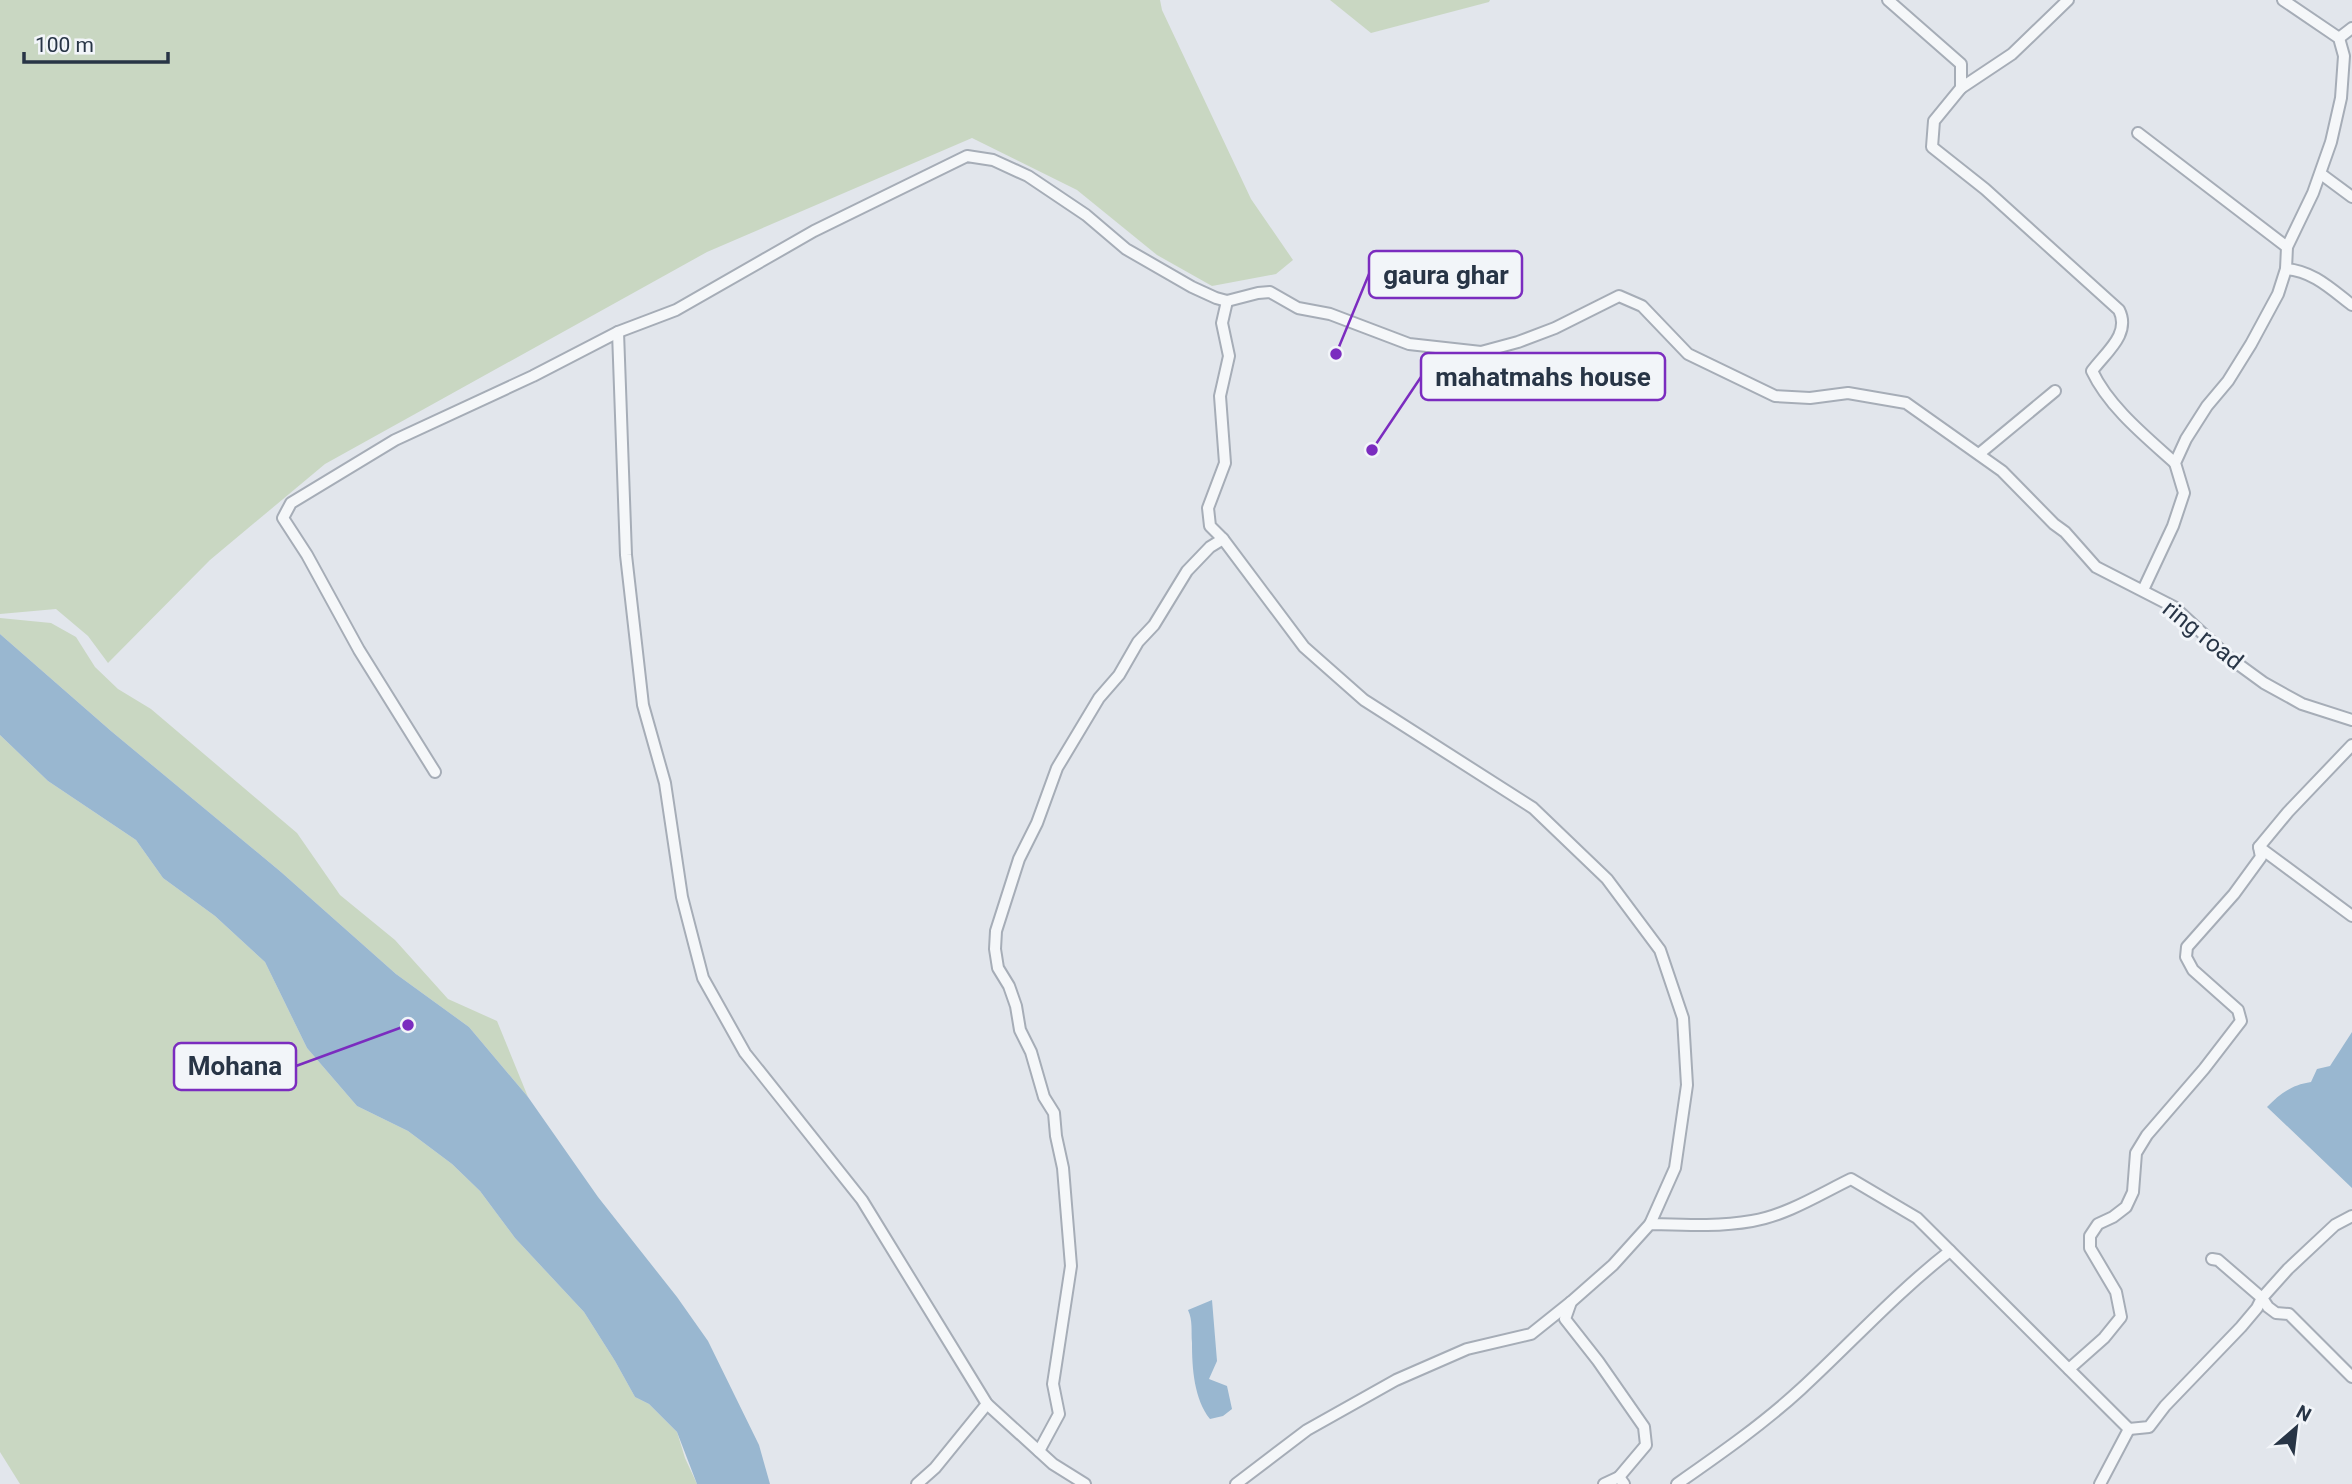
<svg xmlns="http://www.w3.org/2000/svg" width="2352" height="1484" viewBox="0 0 2352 1484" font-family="Roboto,sans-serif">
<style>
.green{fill:#c9d7c2}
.water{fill:#99b7d0}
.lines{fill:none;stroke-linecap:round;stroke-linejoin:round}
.minor-casing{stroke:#a6adb7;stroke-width:14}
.minor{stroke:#f5f7f9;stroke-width:10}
.labels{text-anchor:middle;stroke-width:6;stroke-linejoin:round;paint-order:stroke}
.street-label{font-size:24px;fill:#283546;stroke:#f2f5f9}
.leader{fill:none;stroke:#7b2cbf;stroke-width:2.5}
.callout-dot{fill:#7b2cbf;stroke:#f2f5f9;stroke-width:2.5}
.callout{fill:#f2f5f9;stroke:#7b2cbf;stroke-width:2.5}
.callout-label{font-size:26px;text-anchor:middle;font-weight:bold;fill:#283546}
</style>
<rect width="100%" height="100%" fill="#e2e6ec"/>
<g class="green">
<polygon points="0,0 1160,0 1162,10 1251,199 1293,260 1276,274 1212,286 1157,255 1077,190 972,138 707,252 325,464 210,560 108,663 88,636 56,609 0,614"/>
<polygon points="1330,0 1490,0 1489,2 1371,33"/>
<polygon points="0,618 51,623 76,637 95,667 118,689 151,709 297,833 340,895 395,940 448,999 497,1021 528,1097 469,1027 396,974 281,872 111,731 0,634"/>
<polygon points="0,735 48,781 136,840 163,878 215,916 265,962 307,1048 357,1106 408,1131 452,1164 480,1191 515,1238 584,1312 615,1361 635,1397 649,1404 677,1432 685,1458 697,1484 20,1484 0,1452"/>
</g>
<g class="water">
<polygon points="0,634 111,731 281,872 396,974 469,1027 528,1097 598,1197 677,1297 708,1341 759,1445 770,1484 697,1484 677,1432 649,1404 635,1397 615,1361 584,1312 515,1238 480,1191 452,1164 408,1131 357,1106 307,1048 265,962 215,916 163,878 136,840 48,781 0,735"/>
<path d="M2352,1032V1188L2267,1107C2280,1094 2291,1085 2311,1082L2317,1069L2330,1066Z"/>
<path d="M1212,1300L1217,1361L1209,1379L1227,1386L1232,1409L1223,1416L1210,1419C1194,1399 1192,1368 1192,1343C1191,1331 1193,1321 1188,1310Z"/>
</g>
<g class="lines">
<defs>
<g id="minor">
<path d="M1888,0L1961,64V88L1934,121L1932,147L1985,189L2119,310C2131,334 2106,352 2092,371C2109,407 2145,436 2175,463"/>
<polyline points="2339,38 2352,28"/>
<polyline points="1961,88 2012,54 2068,0"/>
<polyline points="2138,133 2287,247"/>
<polyline points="2321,174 2352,197"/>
<path d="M2286,269C2313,271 2331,289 2352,305"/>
<polyline points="618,332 626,555 643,705 665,783 682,897 703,978 745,1053 862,1200 987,1404 1053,1464 1085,1484"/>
<polyline points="1979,454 2055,391"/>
<polyline points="1223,539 1210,526 1208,508 1225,463 1220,396 1229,356 1222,323 1227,301"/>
<polyline points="2143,590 2173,526 2184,493 2175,463 2186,439 2207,406 2228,381 2251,344 2278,294 2286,269 2287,247 2313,193 2331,142 2341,98 2344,56 2339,38 2283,0"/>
<polyline points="435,772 359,650 307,555 283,518 291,503 395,440 533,376 618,332 676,310 814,231 967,156 993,160 1028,176 1086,215 1126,249 1192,287 1216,298 1227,301 1258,293 1270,292 1298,308 1330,314 1409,344 1481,352 1518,342 1555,328 1619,296 1642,306 1688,354 1775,396 1810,398 1848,393 1906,403 2002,471 2054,524 2065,532 2096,567 2174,607 2227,656 2264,683 2302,704 2352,720"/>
<polyline points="2259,847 2352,916"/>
<polyline points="2212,1259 2218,1260 2262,1298 2268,1307 2276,1313 2289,1314 2352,1377"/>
<polyline points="2069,1369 2104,1338 2121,1317 2116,1292 2090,1248 2090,1236 2098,1224 2113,1217 2126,1207 2133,1192 2136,1153 2147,1135 2204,1069 2241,1021 2238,1010 2193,970 2186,957 2187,947 2234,894 2261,857 2259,847 2288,812 2352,745"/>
<polyline points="2129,1429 2149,1427 2165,1406 2241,1327 2257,1308 2262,1298 2288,1269 2335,1225 2352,1216"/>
<polyline points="1039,1451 1059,1414 1053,1384 1071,1266 1063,1168 1056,1136 1054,1113 1044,1097 1031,1052 1020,1030 1016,1006 1009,986 998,968 995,949 996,931 1019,859 1037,823 1057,768 1099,698 1119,675 1138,642 1154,625 1187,571 1210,547 1223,539 1304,647 1364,700 1533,808 1607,879 1660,950 1683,1018 1687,1085 1675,1168 1650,1224"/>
<path d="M1619,1477L1646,1445L1644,1427L1598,1361L1565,1319L1571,1302L1613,1265L1650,1224C1684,1225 1718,1227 1752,1221C1787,1215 1820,1194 1851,1179L1917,1218L2129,1429L2100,1484"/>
<polyline points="917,1484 935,1468 987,1404"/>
<polyline points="1236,1484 1307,1430 1396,1380 1467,1349 1531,1334 1571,1302"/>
<polyline points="1604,1484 1619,1477 1624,1484"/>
<path d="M1677,1484C1720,1454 1763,1424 1801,1389C1851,1343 1896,1293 1950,1251"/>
</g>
</defs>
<use href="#minor" class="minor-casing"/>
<use href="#minor" class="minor"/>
</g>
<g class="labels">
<g class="street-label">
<text transform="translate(2203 635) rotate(39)" y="8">ring road</text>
</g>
</g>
<path class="leader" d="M1336 354L1369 274M1372 450L1421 377M408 1025L296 1066"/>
<g class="callout-dot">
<circle cx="1336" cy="354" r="7"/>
<circle cx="1372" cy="450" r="7"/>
<circle cx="408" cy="1025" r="7"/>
</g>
<g class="callout">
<rect x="1369" y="251" width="153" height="47" rx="7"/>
<rect x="1421" y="353" width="244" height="47" rx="7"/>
<rect x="174" y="1043" width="122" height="47" rx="7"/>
</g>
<g class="callout-label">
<text x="1446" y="284">gaura ghar</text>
<text x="1543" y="386">mahatmahs house</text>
<text x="235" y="1075">Mohana</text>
</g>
<g transform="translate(2296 1428) rotate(28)" stroke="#f2f5f9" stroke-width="5" paint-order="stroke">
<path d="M0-5L12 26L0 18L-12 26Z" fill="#283546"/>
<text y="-10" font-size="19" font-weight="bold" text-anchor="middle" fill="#283546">N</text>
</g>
<path d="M24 52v10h144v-10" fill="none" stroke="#283546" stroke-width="3.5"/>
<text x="35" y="52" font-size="21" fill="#283546" stroke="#f2f5f9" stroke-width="5" paint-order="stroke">100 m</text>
</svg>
